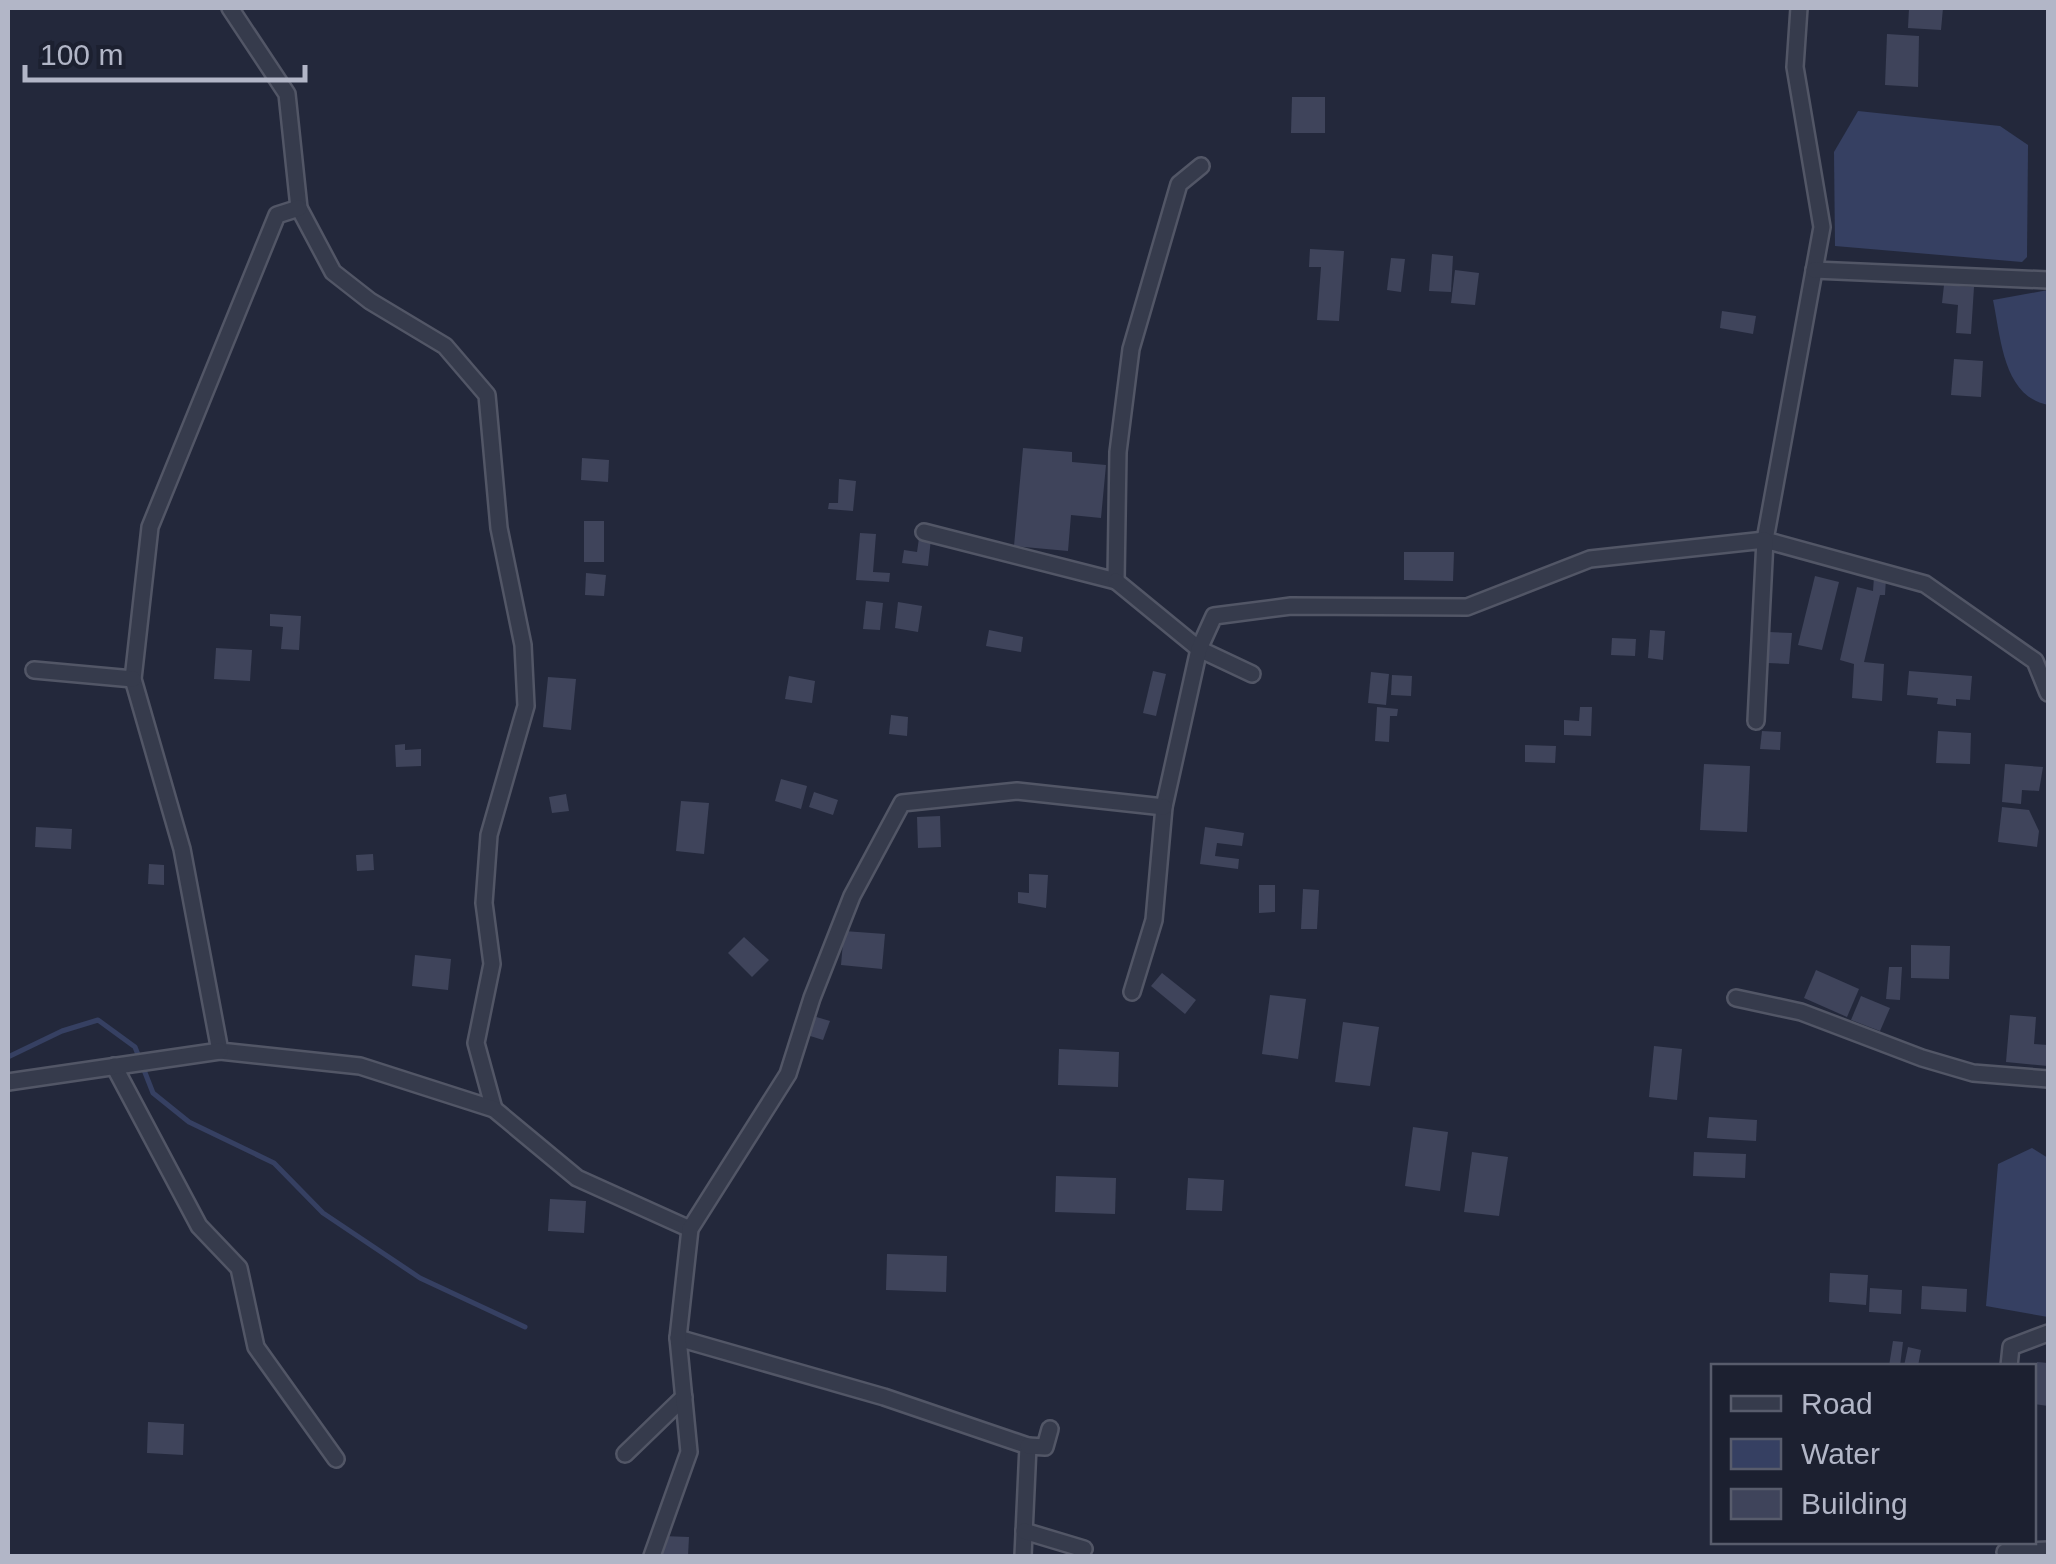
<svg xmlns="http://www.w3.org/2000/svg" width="2056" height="1564" viewBox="0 0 2056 1564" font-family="Arial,sans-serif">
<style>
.water{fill:#364062}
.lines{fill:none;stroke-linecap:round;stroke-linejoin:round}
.stream{stroke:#364062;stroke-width:5}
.building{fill:#3f445b}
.minor-casing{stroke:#525666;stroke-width:20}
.minor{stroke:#363b4c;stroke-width:15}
</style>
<rect width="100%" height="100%" fill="#23283b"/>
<g class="water">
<polygon points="1858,111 2000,126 2028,145 2027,257 2022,262 1835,246 1834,152"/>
<path d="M2048,290V405C2003,396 2001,338 1993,300Z"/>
<polygon points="2032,1148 2048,1158 2048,1317 1986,1306 1998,1164"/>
</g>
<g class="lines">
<polyline class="stream" points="8,1057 62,1031 98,1020 135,1047 153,1093 189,1122 274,1163 323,1213 420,1278 525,1327"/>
</g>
<g class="building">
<polygon points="1909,8 1943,8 1941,30 1908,28"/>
<polygon points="1887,34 1919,36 1918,87 1885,85"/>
<polygon points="1292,97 1325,97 1325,133 1291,133"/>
<polygon points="1310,249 1344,251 1339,321 1317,320 1321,267 1309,267"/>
<polygon points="1432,254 1453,256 1451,292 1429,291"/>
<polygon points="1391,258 1405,259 1401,292 1387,290"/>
<polygon points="1455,270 1479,273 1475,305 1451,303"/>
<polygon points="1944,285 1974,287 1971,334 1956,333 1958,305 1942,303"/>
<polygon points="1722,311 1756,316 1753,334 1720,328"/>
<polygon points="1954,359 1983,361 1981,397 1951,395"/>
<polygon points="1023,448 1072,452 1072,462 1106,465 1101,518 1071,515 1068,551 1014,546"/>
<polygon points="582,458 609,460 608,482 581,480"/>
<polygon points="839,479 856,481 853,511 828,509 829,503 838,503"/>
<rect x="584" y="521" width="20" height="41"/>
<polygon points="860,533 876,534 873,572 890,573 889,582 856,580"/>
<polygon points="919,538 931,539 928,566 902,563 904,550 917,552"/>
<polygon points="1404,552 1454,552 1453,581 1404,580"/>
<polygon points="586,573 606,575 604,596 585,595"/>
<polygon points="1815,576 1839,582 1822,650 1798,645"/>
<polygon points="1874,577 1886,578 1885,595 1880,595 1864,662 1884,664 1882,701 1852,698 1854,664 1840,660 1857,587 1873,591"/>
<polygon points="866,601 883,603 880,630 863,629"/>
<polygon points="898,602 922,606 918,632 895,628"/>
<polygon points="270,614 301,616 299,650 281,649 283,627 270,626"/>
<polygon points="989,630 1023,637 1021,652 986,646"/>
<polygon points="1650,630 1665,631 1663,660 1648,658"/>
<polygon points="1769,632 1792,633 1789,664 1767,663"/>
<polygon points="1612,638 1636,639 1635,656 1611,655"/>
<polygon points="216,648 252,650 250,681 214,679"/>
<polygon points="1153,671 1166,674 1156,716 1143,713"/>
<polygon points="1909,671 1972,676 1970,700 1956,699 1956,706 1937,704 1938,698 1907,695"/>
<polygon points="1371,672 1389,674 1386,705 1368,703"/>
<polygon points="1392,675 1412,676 1411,696 1391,695"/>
<polygon points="789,676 815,681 812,703 785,699"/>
<polygon points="548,677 576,679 571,730 543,727"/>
<polygon points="1377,707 1398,709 1397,716 1390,716 1389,742 1375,741"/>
<polygon points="1580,707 1592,707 1591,736 1564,735 1564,720 1579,721"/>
<polygon points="891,715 908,717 907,736 889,734"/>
<polygon points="1762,731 1781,732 1780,750 1760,749"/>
<polygon points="1938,731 1971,733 1970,764 1936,763"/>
<polygon points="405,744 405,750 421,749 421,766 396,767 395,745"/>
<polygon points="1525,745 1556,746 1555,763 1525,762"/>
<polygon points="1704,764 1750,766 1747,832 1700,830"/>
<polygon points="2005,764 2043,767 2039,791 2022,790 2021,804 2002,802"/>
<polygon points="781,779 807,786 801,809 775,801"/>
<polygon points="814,792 838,800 833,815 809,807"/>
<polygon points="566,794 569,811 552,813 549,797"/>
<polygon points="681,801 709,803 704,854 676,851"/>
<polygon points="2002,807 2029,810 2039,831 2037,847 1998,842"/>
<polygon points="940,816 941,847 918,848 917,817"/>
<polygon points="36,827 72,829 71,849 35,847"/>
<polygon points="1205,827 1244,833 1242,846 1217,843 1215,856 1239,859 1238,869 1200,864"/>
<polygon points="373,854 374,870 357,871 356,855"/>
<polygon points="149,864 164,865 164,885 148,884"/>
<polygon points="1029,874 1048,875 1046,908 1018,903 1018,892 1029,893"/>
<polygon points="1259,885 1275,885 1275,912 1259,913"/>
<polygon points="1303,889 1319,890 1317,929 1301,929"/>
<polygon points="844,931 885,934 882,969 841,965"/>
<polygon points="744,937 769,960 752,977 728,953"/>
<polygon points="1911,945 1950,946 1949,979 1911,978"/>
<polygon points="415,955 451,959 448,990 412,986"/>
<polygon points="1889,967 1902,967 1900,1000 1886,999"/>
<polygon points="1816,970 1859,989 1847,1017 1804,998"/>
<polygon points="1162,973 1196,1000 1185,1014 1151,986"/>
<polygon points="1270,995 1306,999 1298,1059 1262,1054"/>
<polygon points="1861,996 1890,1008 1880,1031 1851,1020"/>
<polygon points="2010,1015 2036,1017 2034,1044 2048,1045 2048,1066 2006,1062"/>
<polygon points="813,1016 830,1021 823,1040 807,1035"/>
<polygon points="1343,1022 1379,1027 1370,1086 1335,1082"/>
<polygon points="1654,1046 1682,1049 1677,1100 1649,1097"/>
<polygon points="1059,1049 1119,1052 1118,1087 1058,1085"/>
<polygon points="1709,1117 1757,1120 1756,1141 1707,1138"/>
<polygon points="1413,1127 1448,1132 1440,1191 1405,1186"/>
<polygon points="1472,1152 1508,1157 1499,1216 1464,1212"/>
<polygon points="1694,1152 1746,1154 1745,1178 1693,1176"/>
<polygon points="1056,1176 1116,1178 1115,1214 1055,1212"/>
<polygon points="1188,1178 1224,1180 1222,1211 1186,1210"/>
<polygon points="550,1199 586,1201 584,1233 548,1231"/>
<polygon points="887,1254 947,1256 946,1292 886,1290"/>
<polygon points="1830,1273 1868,1275 1866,1305 1829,1302"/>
<polygon points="1922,1286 1967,1289 1966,1312 1921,1309"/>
<polygon points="1870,1288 1902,1290 1901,1314 1869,1312"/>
<polygon points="1893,1341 1903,1342 1900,1366 1889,1366"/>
<polygon points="1908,1347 1921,1350 1918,1366 1904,1366"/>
<polygon points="2037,1362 2048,1363 2048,1406 2034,1404"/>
<polygon points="148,1422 184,1424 183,1455 147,1453"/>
<polygon points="662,1536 689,1537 688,1556 661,1556"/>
</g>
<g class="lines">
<defs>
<g id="minor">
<polyline points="230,8 287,94 299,208 333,272 370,301 445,346 487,395 499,528 523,645 526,706 489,835 484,903 492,964 476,1043 494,1109"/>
<polyline points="1799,8 1795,67 1822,227 1765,540 1925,584 2035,661 2048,693"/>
<polyline points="299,208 277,215 150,527 133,679 182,849 220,1051 360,1066 494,1109 577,1178 690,1229"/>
<polyline points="1814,270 2048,280"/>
<polyline points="924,532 1116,581 1118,452 1131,349 1179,184 1201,166"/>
<polyline points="1116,581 1199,649 1252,674"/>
<polyline points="34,670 133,679"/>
<polyline points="1132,992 1154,920 1164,807 1199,649 1214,616 1291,606 1467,607 1590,559 1765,540 1756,721"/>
<polyline points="1736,998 1801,1012 1922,1058 1973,1073 2048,1079"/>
<polyline points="114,1066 199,1226 239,1268 256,1347 336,1459"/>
<polyline points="8,1082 220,1051"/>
<polyline points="678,1338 884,1397 1028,1446 1023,1556"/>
<polyline points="2009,1366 2011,1347 2048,1333"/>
<polyline points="1028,1446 1045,1447 1050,1429"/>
<polyline points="625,1454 684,1397"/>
<polyline points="1024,1531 1084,1549"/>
<polyline points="2005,1552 2048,1550"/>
<polyline points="652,1556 689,1452 678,1338 690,1229 788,1074 812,998 852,896 902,803 1017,791 1164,807"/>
</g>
</defs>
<use href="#minor" class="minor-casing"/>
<use href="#minor" class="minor"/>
</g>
<rect width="2056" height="1564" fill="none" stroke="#b2b6c7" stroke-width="20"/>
<rect x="1711" y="1364" width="325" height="180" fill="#1c2030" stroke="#585c6c" stroke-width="2.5"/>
<rect x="1731" y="1396" width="50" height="15" fill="#363b4c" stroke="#585c6c" stroke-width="2.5"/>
<text x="1801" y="1414" font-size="30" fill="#b2b6c7">Road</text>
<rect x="1731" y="1439" width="50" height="30" fill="#364062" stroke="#585c6c" stroke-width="2.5"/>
<text x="1801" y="1464" font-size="30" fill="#b2b6c7">Water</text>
<rect x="1731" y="1489" width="50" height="30" fill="#3f445b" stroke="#585c6c" stroke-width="2.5"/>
<text x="1801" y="1514" font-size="30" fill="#b2b6c7">Building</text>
<path d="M25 65v15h280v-15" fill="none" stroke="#b2b6c7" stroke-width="5"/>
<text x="40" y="65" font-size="30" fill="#b2b6c7" stroke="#1c2030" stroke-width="8" paint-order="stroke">100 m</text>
</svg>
